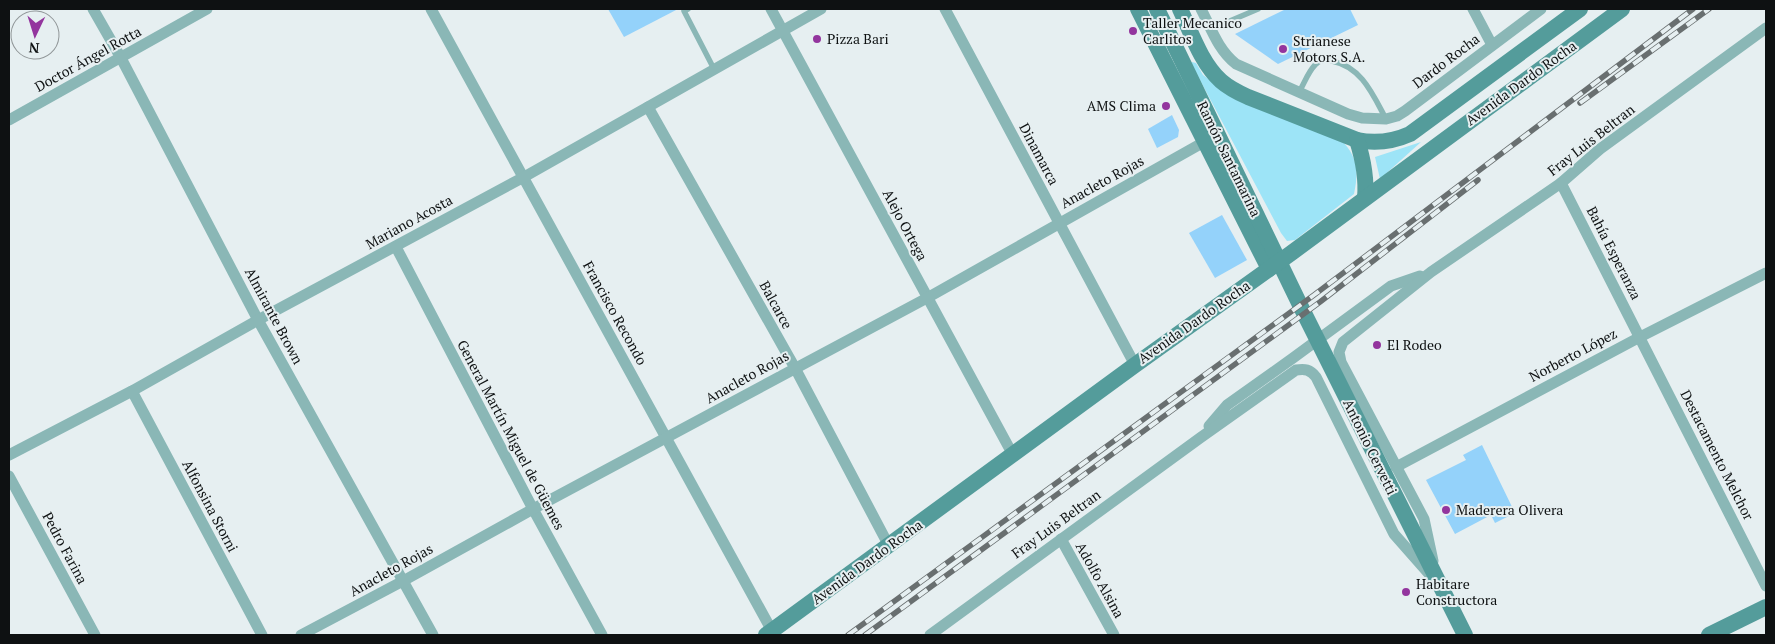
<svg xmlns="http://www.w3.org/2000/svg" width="1775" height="644" viewBox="0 0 1775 644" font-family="'PT Serif',serif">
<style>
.green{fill:#9de4f7}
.building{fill:#94d2fa}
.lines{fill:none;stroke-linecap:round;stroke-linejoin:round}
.lane{stroke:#8ab7b6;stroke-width:5.5}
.street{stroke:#8ab7b6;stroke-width:11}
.secondary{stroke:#549c9b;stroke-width:16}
.rail-casing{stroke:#696f70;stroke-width:5.5}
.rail{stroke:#e6eff1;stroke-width:4;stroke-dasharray:11;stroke-linecap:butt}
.poi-dot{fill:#93359e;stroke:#e6eff1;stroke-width:2}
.labels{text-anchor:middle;stroke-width:4;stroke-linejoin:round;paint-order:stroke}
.poi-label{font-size:14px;fill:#0e1112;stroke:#e6eff1;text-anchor:start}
.street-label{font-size:14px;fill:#0e1112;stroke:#e6eff1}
</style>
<rect width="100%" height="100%" fill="#e6eff1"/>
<g class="green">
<path d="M1192,62L1196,63L1203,75L1228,93L1344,143C1359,160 1358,174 1354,194L1295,240L1287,241L1281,233L1191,63Z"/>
<polygon points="1421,142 1380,179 1375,157"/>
</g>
<g class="building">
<polygon points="608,9 678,9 624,37"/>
<polygon points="1286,9 1350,9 1358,25 1278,64 1235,34"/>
<polygon points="1172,115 1179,130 1178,137 1157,148 1148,129"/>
<polygon points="1222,215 1247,260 1215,278 1189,233"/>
<polygon points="1482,445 1515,513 1495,523 1491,515 1455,534 1426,480 1466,460 1463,455"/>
</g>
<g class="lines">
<g class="lane">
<polyline points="688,9 684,11 714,69"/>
<polyline points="1211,29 1258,9"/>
<path d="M1299,92C1304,84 1308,72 1315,65C1320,59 1326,60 1332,61C1362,67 1373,95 1386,119"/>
</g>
<g class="street">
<polyline points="93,9 121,58 258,320 433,635"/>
<polyline points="431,9 772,631"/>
<polyline points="771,9 1013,455"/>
<polyline points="945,9 1135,365"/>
<path d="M1201,9C1211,28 1218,50 1236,64L1348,114L1362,118L1386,119L1397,116L1405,111L1541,9"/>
<polyline points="1473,9 1492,45"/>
<polyline points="648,107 795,368 889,546"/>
<polyline points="9,120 207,9"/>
<polyline points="1561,183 1766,586"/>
<polyline points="396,247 533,509 602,635"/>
<polyline points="132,391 262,635"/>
<polyline points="1209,426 1227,405 1293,358 1391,286 1420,276"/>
<polyline points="9,455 132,391 258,320 524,177 821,9"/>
<polyline points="1396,467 1640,337 1766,273"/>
<polyline points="9,476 95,635"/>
<polyline points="1061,539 1114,635"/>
<polyline points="1433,561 1424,519 1341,362 1339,352 1343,342 1431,272 1561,183 1600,149 1766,28"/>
<polyline points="301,635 403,581 533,509 927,298 1204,142"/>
<path d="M930,635L1200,438L1296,370C1305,369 1310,369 1316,377L1394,534L1431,576"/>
</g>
<g class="secondary">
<polyline points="1138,9 1269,269"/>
<polyline points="1157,9 1302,309 1465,635"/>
<path d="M1180,9C1191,32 1201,63 1221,81C1229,88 1239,93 1248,97L1357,140C1376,144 1392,142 1410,134L1580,9"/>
<path d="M1357,140C1363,159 1367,177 1365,198"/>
<polyline points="766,635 1135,365 1290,254 1622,9"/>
<polyline points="1709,635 1766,607"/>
</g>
<defs>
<g id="rail">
<polyline points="1580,103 1709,9"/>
<polyline points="848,635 1314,295 1693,9"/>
<polyline points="865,635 1320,302 1478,180"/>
</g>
</defs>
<use href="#rail" class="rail-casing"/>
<use href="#rail" class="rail"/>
</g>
<g class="poi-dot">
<circle cx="1133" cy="31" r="5"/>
<circle cx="817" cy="39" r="5"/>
<circle cx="1283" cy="49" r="5"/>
<circle cx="1166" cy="106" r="5"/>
<circle cx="1377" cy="345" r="5"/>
<circle cx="1446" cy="510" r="5"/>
<circle cx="1406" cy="592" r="5"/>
</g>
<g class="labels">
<g class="poi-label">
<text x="1143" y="28">Taller Mecanico<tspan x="1143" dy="16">Carlitos</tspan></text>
<text x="827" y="44">Pizza Bari</text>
<text x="1293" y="46">Strianese<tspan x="1293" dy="16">Motors S.A.</tspan></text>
<text x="1156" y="111" text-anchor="end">AMS Clima</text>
<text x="1387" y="350">El Rodeo</text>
<text x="1456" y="515">Maderera Olivera</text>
<text x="1416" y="589">Habitare<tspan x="1416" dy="16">Constructora</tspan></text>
</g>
<g class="street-label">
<text transform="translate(88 59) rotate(-29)" y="5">Doctor Ángel Rotta</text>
<text transform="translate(1446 61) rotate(-37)" y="5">Dardo Rocha</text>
<text transform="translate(1521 83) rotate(-36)" y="5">Avenida Dardo Rocha</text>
<text transform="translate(1591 140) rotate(-38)" y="5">Fray Luis Beltran</text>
<text transform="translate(1039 154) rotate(62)" y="5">Dinamarca</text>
<text transform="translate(1229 159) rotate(64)" y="5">Ramón Santamarina</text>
<text transform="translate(1102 182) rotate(-29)" y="5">Anacleto Rojas</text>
<text transform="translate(409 222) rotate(-29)" y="5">Mariano Acosta</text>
<text transform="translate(905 225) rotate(62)" y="5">Alejo Ortega</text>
<text transform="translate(1614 253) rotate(63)" y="5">Bahía Esperanza</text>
<text transform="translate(776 305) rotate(61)" y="5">Balcarce</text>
<text transform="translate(615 313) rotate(61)" y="5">Francisco Recondo</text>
<text transform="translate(274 316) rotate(62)" y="5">Almirante Brown</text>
<text transform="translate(1194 322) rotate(-35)" y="5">Avenida Dardo Rocha</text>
<text transform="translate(1573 355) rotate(-28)" y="5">Norberto López</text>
<text transform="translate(747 377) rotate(-29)" y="5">Anacleto Rojas</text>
<text transform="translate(511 435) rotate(62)" y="5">General Martín Miguel de Güemes</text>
<text transform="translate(1370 447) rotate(64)" y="5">Antonio Cervetti</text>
<text transform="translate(1717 455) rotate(63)" y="5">Destacamento Melchor</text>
<text transform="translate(210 506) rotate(62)" y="5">Alfonsina Storni</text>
<text transform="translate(1056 524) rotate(-36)" y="5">Fray Luis Beltran</text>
<text transform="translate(65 548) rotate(62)" y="5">Pedro Farina</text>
<text transform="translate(867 562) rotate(-36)" y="5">Avenida Dardo Rocha</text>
<text transform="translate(391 570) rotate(-29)" y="5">Anacleto Rojas</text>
<text transform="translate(1100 580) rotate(61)" y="5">Adolfo Alsina</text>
</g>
</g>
<rect width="1775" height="644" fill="none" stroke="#0e1112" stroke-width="20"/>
<g transform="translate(35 35) rotate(184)"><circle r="24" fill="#e6eff1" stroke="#909698"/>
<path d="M0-4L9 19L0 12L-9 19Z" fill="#93359e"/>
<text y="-8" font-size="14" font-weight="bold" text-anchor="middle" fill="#0e1112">N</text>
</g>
</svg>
